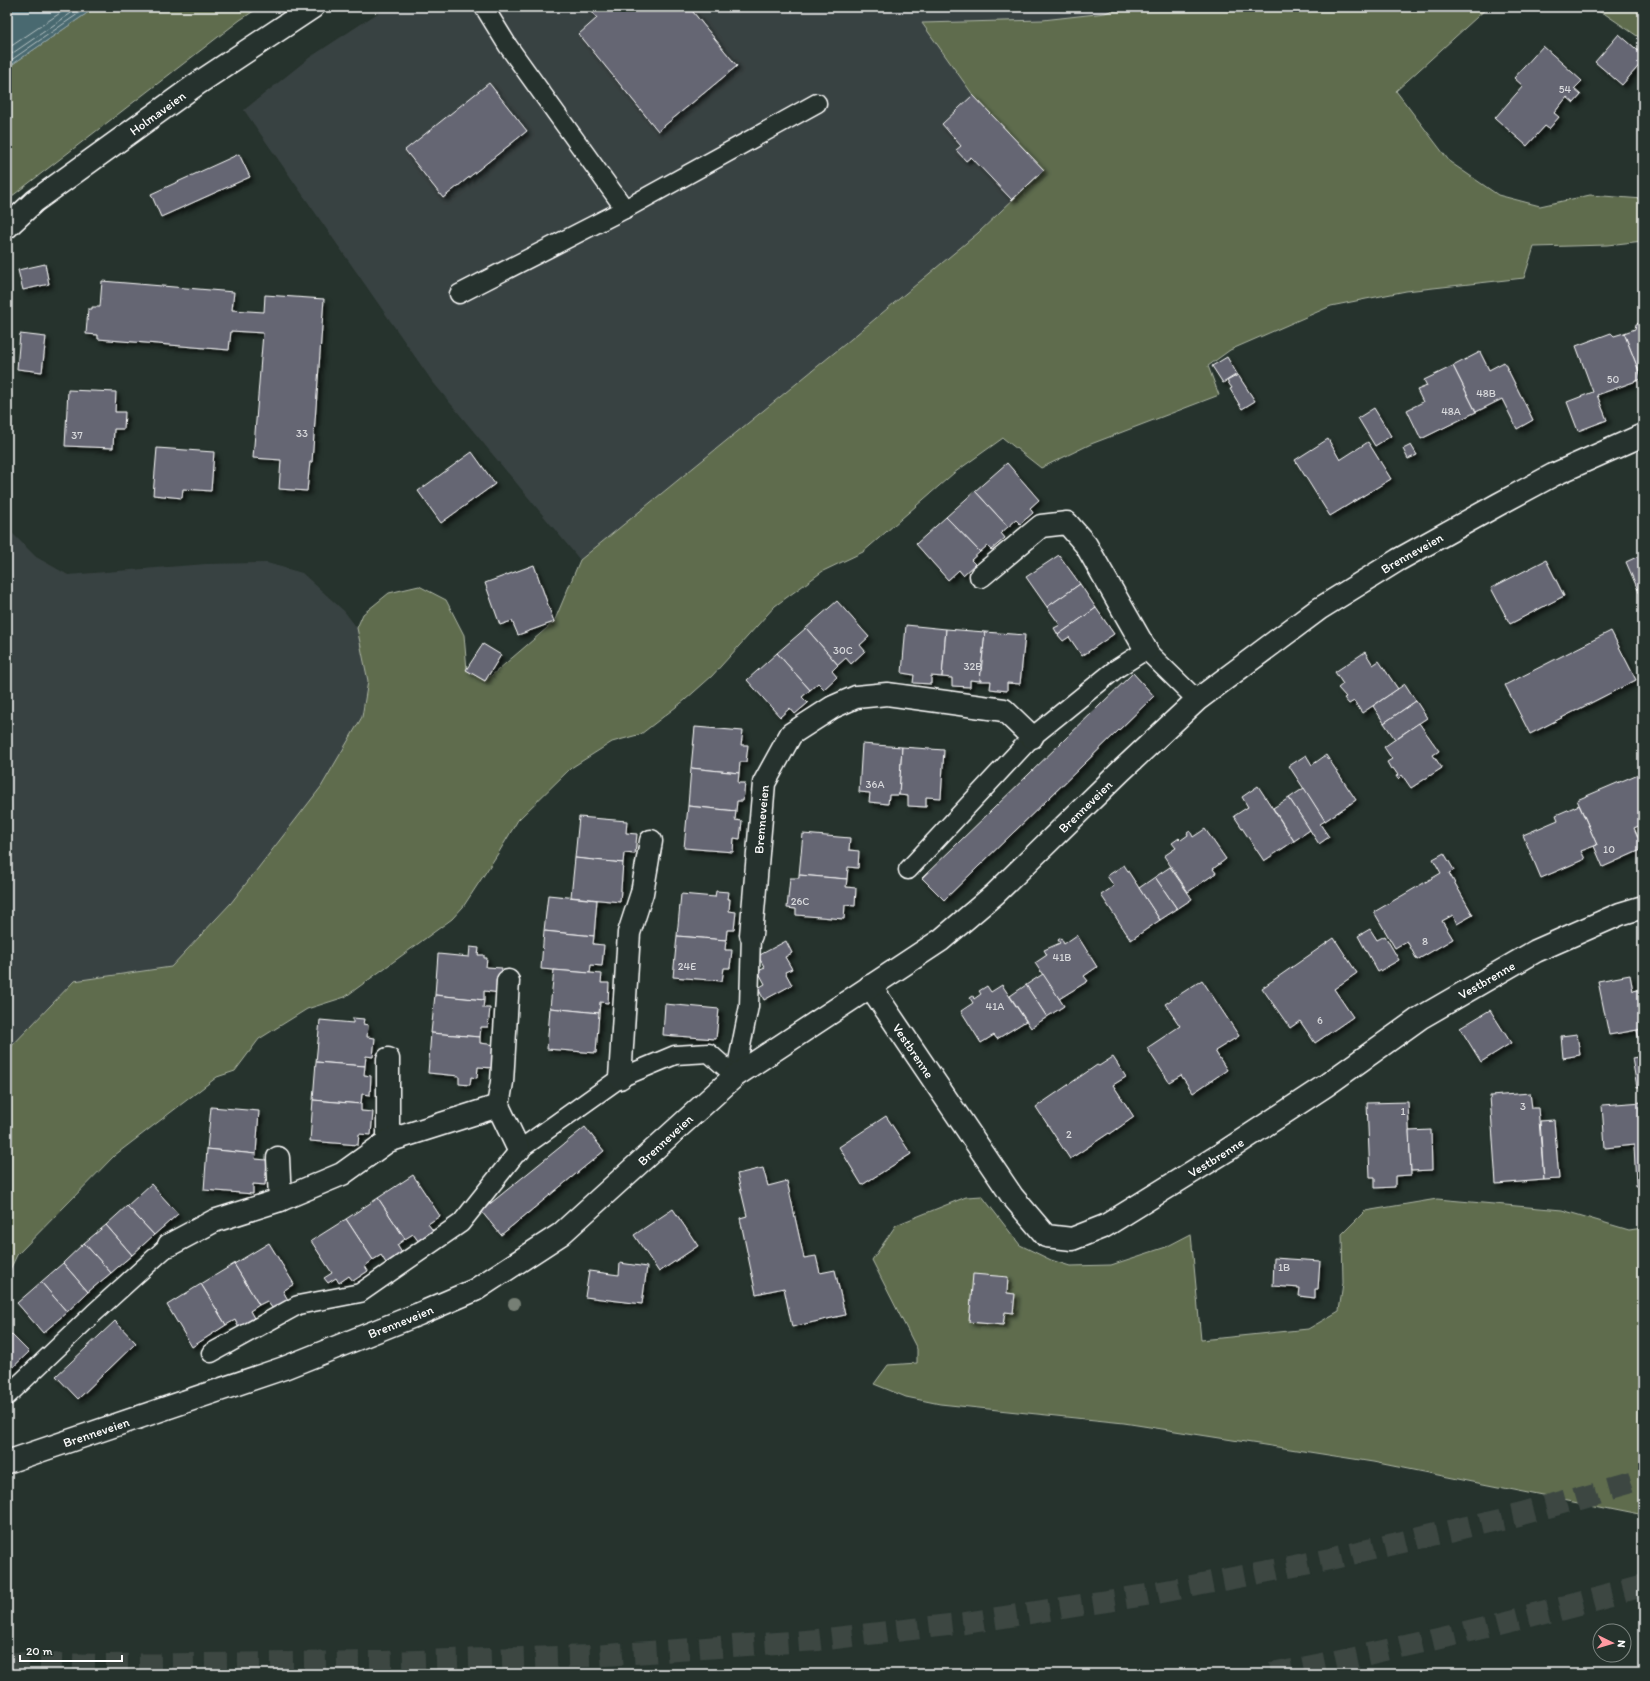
<svg xmlns="http://www.w3.org/2000/svg" width="1650" height="1681" viewBox="0 0 1650 1681" font-family="Itim,sans-serif">
<style>
.built{fill:#394242}
.green{fill:#5e6c4e;stroke:#aeb6a6}
.water{fill:#49696f;stroke:#92a5a9}
.lines{fill:none;stroke-linecap:round;stroke-linejoin:round}
.shore{stroke:#b6c3c5;stroke-width:1}
.building{fill:#656673;stroke:#fff;filter:url(#shadow)}
.highway-tunnel{stroke:#3c4742;stroke-width:22;stroke-dasharray:22 11;stroke-linecap:butt}
.lane-casing{stroke:#fff;stroke-width:21}
.street-casing{stroke:#fff;stroke-width:25}
.lane{stroke:#26332d;stroke-width:18}
.street{stroke:#26332d;stroke-width:22}
.tree{fill:#767f74}
.labels{text-anchor:middle;stroke-width:3;stroke-linejoin:round;paint-order:stroke}
.number-label{font-size:11px;fill:#d8d9dc}
.street-label{font-size:13px;fill:#fff;stroke:#26332d}
</style>
<defs>
<filter id="shadow"><feDropShadow dx="3.5" dy="3.5" stdDeviation="2" flood-color="#0009"/></filter>
</defs>
<rect width="100%" height="100%" fill="#26332d"/>
<filter id="ink" filterUnits="userSpaceOnUse"><feTurbulence type="fractalNoise" baseFrequency=".025" numOctaves="2"/><feDisplacementMap in="SourceGraphic" scale="8" xChannelSelector="R" yChannelSelector="G"/><feConvolveMatrix kernelMatrix="1 2 1 2 8 2 1 2 1" color-interpolation-filters="sRGB"/></filter>
<g filter="url(#ink)">
<g class="built">
<polygon points="387,7 1121,7 1105,13 1043,20 922,23 973,95 1044,170 978,233 845,344 580,560 432,381 244,110 309,58"/>
<polygon points="7,528 36,557 68,575 206,564 267,563 302,573 344,611 357,628 368,681 362,717 321,787 231,903 171,967 74,981 7,1051"/>
</g>
<g class="green">
<polygon points="96,7 260,7 240,20 7,200 7,68"/>
<polygon points="1121,7 1488,7 1396,91 1450,162 1498,195 1540,206 1590,195 1643,199 1643,241 1607,245 1534,247 1524,278 1406,291 1331,306 1230,350 1208,366 1219,395 1091,444 1041,468 1003,438 954,473 863,552 823,571 775,606 712,676 685,700 641,734 612,742 571,768 518,820 499,852 463,907 452,919 345,997 307,1009 259,1039 235,1071 217,1077 115,1155 17,1255 7,1276 7,1051 74,981 171,967 231,903 321,787 362,717 368,681 357,628 363,614 389,593 419,586 446,600 464,635 467,670 485,681 554,622 580,560 845,344 978,233 1044,170 973,95 922,23 1043,20 1105,13"/>
<polygon points="1586,7 1643,7 1643,40 1605,14"/>
<polygon points="982,1196 1020,1245 1051,1260 1070,1266 1111,1265 1166,1247 1191,1234 1201,1340 1308,1329 1339,1311 1343,1283 1342,1234 1365,1211 1437,1199 1562,1210 1629,1230 1643,1228 1643,1516 1373,1462 1124,1423 940,1404 906,1397 874,1384 888,1365 917,1363 917,1349 872,1260 896,1225 966,1197"/>
</g>
<polygon class="water" points="7,7 96,7 7,68"/>
<g class="lines">
<g class="shore">
<polyline points="7,49 69,7"/>
<polyline points="7,57 80,7"/>
<polyline points="7,63 88,7"/>
</g>
</g>
<g class="building">
<polygon points="588,7 689,7 737,66 658,131 579,34 597,18"/>
<polygon points="1619,34 1643,55 1643,61 1622,85 1595,62"/>
<polygon points="1543,46 1582,81 1574,89 1581,95 1574,103 1567,97 1554,113 1559,117 1549,129 1545,126 1527,146 1495,118 1523,86 1514,78"/>
<polygon points="489,83 527,131 443,198 405,150"/>
<polygon points="973,95 1044,170 1012,200 971,157 966,161 956,150 961,146 942,124"/>
<polygon points="239,154 250,177 161,217 151,194"/>
<polygon points="45,264 49,284 23,290 18,270"/>
<polygon points="102,281 234,292 232,310 264,312 265,295 324,299 312,462 310,462 307,491 279,489 281,460 253,458 263,333 231,331 229,350 98,339 98,335 86,334 88,309 92,309 92,307 100,307"/>
<polygon points="1643,322 1643,378 1642,379 1624,333 1635,329 1636,324"/>
<polygon points="1611,333 1614,336 1624,333 1642,379 1597,395 1607,420 1578,431 1567,402 1593,392 1576,346"/>
<polygon points="20,334 46,337 42,372 17,369"/>
<polygon points="1480,352 1489,370 1504,362 1533,420 1517,429 1502,399 1476,412 1453,366"/>
<polygon points="1227,357 1237,374 1223,383 1212,366"/>
<polygon points="1453,366 1476,412 1421,439 1407,410 1423,402 1417,390 1427,386 1424,380"/>
<polygon points="1238,375 1255,401 1242,409 1230,389 1232,388 1227,381"/>
<polygon points="68,390 116,392 115,412 125,412 124,429 114,429 113,448 65,446"/>
<polygon points="1374,408 1391,436 1375,446 1358,418"/>
<polygon points="1328,439 1340,460 1368,442 1391,479 1330,516 1295,460"/>
<polygon points="1411,445 1417,455 1408,459 1403,449"/>
<polygon points="157,448 214,452 211,491 183,489 182,498 153,495"/>
<polygon points="472,452 495,484 441,523 418,491"/>
<polygon points="1007,463 1039,500 1030,508 1033,513 1020,524 1016,520 1008,527 975,491"/>
<polygon points="975,491 1008,527 1001,533 1005,538 991,550 987,546 980,552 946,517"/>
<polygon points="946,517 980,552 971,560 975,564 963,575 959,570 948,580 916,544"/>
<polygon points="1643,554 1643,606 1640,600 1642,599 1626,562"/>
<polygon points="1059,555 1080,584 1047,607 1026,577"/>
<polygon points="1546,560 1564,596 1510,624 1491,588"/>
<polygon points="534,565 554,622 518,635 512,621 500,625 485,583"/>
<polygon points="1080,584 1096,608 1058,635 1054,628 1060,625 1047,607"/>
<polygon points="837,601 869,637 860,645 865,651 851,664 846,658 838,665 806,628"/>
<polygon points="1096,608 1114,634 1082,656 1069,637 1063,641 1058,635"/>
<polygon points="906,625 946,629 942,677 931,676 931,684 913,683 914,675 902,673"/>
<polygon points="806,628 838,665 832,671 837,677 824,689 818,683 810,690 777,653"/>
<polygon points="946,629 985,632 980,681 970,680 970,687 952,686 952,678 942,677"/>
<polygon points="1611,631 1636,680 1530,734 1505,685"/>
<polygon points="985,632 1025,635 1020,684 1007,683 1007,691 990,689 991,681 980,681"/>
<polygon points="483,644 501,655 485,681 466,670"/>
<polygon points="1365,652 1373,665 1379,661 1398,689 1362,713 1354,701 1349,704 1344,698 1346,697 1338,688 1343,684 1335,672"/>
<polygon points="777,653 810,690 802,697 808,703 795,714 790,708 780,717 747,680"/>
<polygon points="1133,673 1154,696 944,900 922,878"/>
<polygon points="1405,684 1416,701 1384,723 1373,706"/>
<polygon points="1416,701 1427,718 1395,739 1384,723"/>
<polygon points="1419,723 1439,751 1433,755 1442,768 1411,788 1402,775 1398,779 1396,776 1398,775 1393,768 1391,769 1387,762 1392,759 1384,747"/>
<polygon points="695,727 743,731 741,745 748,745 746,762 740,762 739,773 691,768"/>
<polygon points="862,744 902,747 899,795 889,795 888,804 869,802 870,793 859,792"/>
<polygon points="902,747 944,750 941,798 926,797 926,807 908,806 908,796 899,795"/>
<polygon points="1306,755 1312,765 1326,755 1356,800 1325,821 1289,766"/>
<polygon points="691,768 739,773 738,783 745,783 743,801 737,801 736,811 688,806"/>
<polygon points="1643,772 1643,824 1634,828 1643,849 1603,867 1594,846 1597,845 1577,800"/>
<polygon points="1258,786 1294,841 1264,861 1234,816 1248,807 1242,797"/>
<polygon points="1304,788 1325,821 1320,824 1329,837 1319,844 1289,798"/>
<polygon points="1289,798 1310,830 1294,841 1273,808"/>
<polygon points="1579,805 1597,845 1581,851 1585,859 1541,878 1523,835 1558,820 1556,815"/>
<polygon points="688,806 736,811 735,820 742,821 740,839 734,838 733,852 684,848"/>
<polygon points="579,817 627,821 626,833 637,834 635,854 624,853 623,863 575,858"/>
<polygon points="1205,829 1226,859 1213,869 1216,873 1188,892 1164,856 1176,848 1172,843 1179,838 1181,840 1188,835 1187,833 1190,831 1193,837"/>
<polygon points="803,834 850,838 849,850 859,851 858,868 848,867 847,879 799,875"/>
<polygon points="1444,853 1454,870 1449,873 1473,915 1457,924 1453,915 1442,921 1453,939 1417,960 1407,941 1395,948 1374,912 1441,873 1433,859"/>
<polygon points="575,858 623,863 620,902 571,897"/>
<polygon points="1124,865 1160,920 1131,940 1101,895 1114,886 1107,876"/>
<polygon points="1170,867 1192,899 1177,909 1155,877"/>
<polygon points="799,875 847,879 846,887 856,888 855,906 845,905 844,919 796,915 796,909 787,908 790,878 799,878"/>
<polygon points="1155,877 1177,909 1160,920 1139,888"/>
<polygon points="716,891 729,892 728,899 730,899 729,911 736,912 734,930 727,930 726,940 677,936 681,894 715,897"/>
<polygon points="548,895 597,900 594,936 544,931"/>
<polygon points="1370,929 1377,940 1385,936 1399,960 1378,972 1358,936"/>
<polygon points="544,931 594,936 593,944 604,945 602,966 591,965 590,973 541,969"/>
<polygon points="1077,935 1097,967 1084,976 1088,981 1059,999 1035,963 1047,955 1044,950 1060,943 1058,940 1061,938 1064,944"/>
<polygon points="677,936 726,940 725,950 732,950 730,968 724,968 722,981 673,977"/>
<polygon points="1334,938 1357,973 1334,989 1353,1017 1315,1043 1300,1021 1290,1028 1262,988"/>
<polygon points="786,941 792,953 785,957 792,969 785,972 792,985 764,1000 758,988 765,984 758,971 765,968 758,956"/>
<polygon points="470,947 479,948 478,955 484,955 484,958 487,958 486,967 502,968 500,993 484,991 484,1000 435,995 438,954 469,957"/>
<polygon points="554,970 602,974 601,983 609,983 608,1003 600,1002 599,1013 550,1008"/>
<polygon points="1043,974 1064,1006 1047,1017 1026,985"/>
<polygon points="1630,975 1633,991 1643,989 1643,1029 1609,1035 1598,981"/>
<polygon points="1202,980 1239,1036 1215,1051 1227,1070 1193,1093 1181,1075 1169,1082 1147,1048 1180,1026 1165,1004"/>
<polygon points="1002,985 1026,1021 997,1039 994,1035 981,1043 961,1011 973,1003 970,998 973,996 974,999 981,994 979,991 987,986 991,992"/>
<polygon points="1026,985 1047,1017 1031,1028 1010,996"/>
<polygon points="435,995 484,1000 483,1008 490,1008 488,1027 481,1027 480,1037 431,1033"/>
<polygon points="665,1004 719,1009 716,1039 663,1035"/>
<polygon points="550,1008 599,1013 596,1053 547,1049"/>
<polygon points="1490,1010 1511,1043 1481,1062 1460,1028"/>
<polygon points="353,1018 364,1019 363,1024 368,1025 367,1037 375,1038 373,1057 366,1056 365,1066 316,1062 320,1020 353,1023"/>
<polygon points="1643,1029 1643,1052 1641,1052 1637,1030"/>
<polygon points="431,1033 480,1037 480,1043 496,1045 494,1068 478,1067 477,1078 471,1077 470,1085 459,1084 459,1076 428,1073"/>
<polygon points="1577,1034 1580,1055 1563,1058 1561,1036"/>
<polygon points="1643,1056 1643,1086 1637,1087 1632,1058"/>
<polygon points="1113,1057 1126,1077 1113,1085 1134,1117 1110,1134 1109,1133 1070,1159 1036,1107 1097,1065 1099,1066"/>
<polygon points="316,1062 365,1066 364,1075 371,1076 370,1095 362,1094 361,1104 313,1100"/>
<polygon points="1530,1093 1532,1108 1538,1108 1544,1180 1496,1184 1490,1096"/>
<polygon points="313,1100 361,1104 361,1111 373,1112 371,1135 359,1134 358,1145 310,1141"/>
<polygon points="1408,1102 1411,1175 1395,1176 1395,1187 1375,1188 1375,1177 1370,1177 1367,1103"/>
<polygon points="1643,1102 1643,1185 1636,1186 1634,1145 1605,1148 1602,1105"/>
<polygon points="211,1107 259,1111 256,1154 207,1149"/>
<polygon points="886,1116 911,1154 862,1185 839,1147"/>
<polygon points="1554,1120 1559,1179 1544,1180 1540,1121"/>
<polygon points="585,1127 604,1151 501,1235 481,1211"/>
<polygon points="1431,1130 1432,1170 1411,1171 1409,1131"/>
<polygon points="207,1149 256,1154 255,1159 267,1160 265,1185 253,1184 253,1194 204,1190"/>
<polygon points="763,1168 768,1186 787,1181 804,1258 816,1256 820,1273 835,1270 845,1315 792,1327 784,1288 756,1294 740,1218 747,1216 737,1174"/>
<polygon points="413,1175 440,1216 428,1224 434,1232 419,1242 413,1234 405,1239 378,1198"/>
<polygon points="151,1184 178,1214 154,1235 127,1206"/>
<polygon points="378,1198 405,1239 397,1245 402,1253 386,1263 381,1255 373,1260 346,1219"/>
<polygon points="127,1206 154,1235 132,1255 106,1225"/>
<polygon points="673,1209 698,1246 659,1272 634,1235"/>
<polygon points="346,1219 373,1260 365,1266 368,1271 353,1281 349,1276 339,1283 336,1278 328,1283 324,1278 332,1273 311,1241"/>
<polygon points="106,1225 132,1255 111,1273 84,1243"/>
<polygon points="84,1243 111,1273 88,1292 63,1263"/>
<polygon points="269,1243 294,1284 283,1291 288,1300 273,1309 267,1301 259,1305 234,1264"/>
<polygon points="1274,1258 1320,1261 1318,1289 1315,1289 1315,1298 1299,1296 1300,1288 1273,1286"/>
<polygon points="63,1263 88,1292 67,1312 41,1282"/>
<polygon points="620,1263 647,1267 642,1304 585,1297 589,1271 619,1275"/>
<polygon points="234,1264 259,1305 250,1311 254,1318 239,1328 235,1320 226,1325 201,1284"/>
<polygon points="973,1274 1008,1277 1007,1293 1015,1294 1013,1313 1005,1312 1003,1325 969,1322"/>
<polygon points="41,1282 67,1312 43,1333 17,1303"/>
<polygon points="201,1284 226,1325 192,1347 167,1305"/>
<polygon points="115,1321 136,1343 78,1399 56,1376"/>
<polygon points="7,1330 29,1352 7,1373"/>
</g>
<g class="lines">
<g class="highway-tunnel">
<polyline points="7,1663 103,1665 381,1662 592,1656 818,1640 965,1623 1146,1595 1330,1559 1522,1514 1643,1480"/>
<path d="M1271,1674C1396,1650 1520,1620 1643,1586"/>
</g>
<defs>
<g id="lane">
<polyline points="484,7 508,46 625,209"/>
<polyline points="459,294 625,209 817,103"/>
<polyline points="908,870 1032,737 1116,669 1146,650 1197,700"/>
<polyline points="735,1076 749,1006 751,935"/>
<polyline points="211,1353 298,1305 360,1293 461,1223 519,1150 620,1078 675,1055 709,1053 735,1076"/>
<polyline points="7,1396 94,1313 169,1245"/>
</g>
<g id="street">
<path id="s1" d="M7,227L35,201L197,84L313,7"/>
<polyline points="981,576 1041,526 1067,523 1086,545 1146,650"/>
<path id="s2" d="M751,935L764,783L791,734L833,707L856,697L887,694L1004,710L1032,737"/>
<path id="s3" d="M870,986L1012,1196L1046,1236L1072,1239L1105,1226L1226,1151L1325,1086L1420,1018L1536,951L1620,914L1643,907"/>
<polyline points="388,1059 388,1141"/>
<polyline points="620,1078 629,933 642,893 651,841"/>
<polyline points="498,1106 502,1082 508,981"/>
<polyline points="278,1158 280,1200"/>
<polyline points="169,1245 214,1221 280,1200 342,1174 388,1141 498,1106 519,1150"/>
<path id="s4" d="M7,1462L284,1368L419,1314L475,1290L561,1234L735,1076L941,940L995,894L1122,770L1197,700L1319,609L1398,560L1499,504L1553,475L1643,435"/>
</g>
</defs>
<use href="#lane" class="lane-casing"/>
<use href="#street" class="street-casing"/>
<use href="#lane" class="lane"/>
<use href="#street" class="street"/>
</g>
<circle class="tree" cx="514" cy="1304" r="6"/>
</g>
<g class="labels">
<g class="number-label">
<text x="1565" y="93">54</text>
<text x="1613" y="383">50</text>
<text x="1486" y="397">48B</text>
<text x="1451" y="415">48A</text>
<text x="302" y="437">33</text>
<text x="77" y="439">37</text>
<text x="843" y="654">30C</text>
<text x="973" y="670">32B</text>
<text x="875" y="788">36A</text>
<text x="1609" y="853">10</text>
<text x="800" y="905">26C</text>
<text x="1425" y="945">8</text>
<text x="1062" y="961">41B</text>
<text x="687" y="970">24E</text>
<text x="995" y="1010">41A</text>
<text x="1320" y="1024">6</text>
<text x="1523" y="1110">3</text>
<text x="1403" y="1115">1</text>
<text x="1069" y="1138">2</text>
<text x="1284" y="1271">1B</text>
</g>
<g class="street-label">
<text dy="5" stroke="none"><textPath href="#s1" startOffset="189">Holmaveien</textPath></text>
<text dy="5" stroke="none"><textPath href="#s4" startOffset="1695">Brenneveien</textPath></text>
<text dy="5" stroke="none"><textPath href="#s4" startOffset="1280">Brenneveien</textPath></text>
<text dy="5" stroke="none"><textPath href="#s2" startOffset="116">Brenneveien</textPath></text>
<text dy="5" stroke="none"><textPath href="#s3" startOffset="822">Vestbrenne</textPath></text>
<text dy="5" stroke="none"><textPath href="#s3" startOffset="78">Vestbrenne</textPath></text>
<text dy="5" stroke="none"><textPath href="#s4" startOffset="742">Brenneveien</textPath></text>
<text dy="5" stroke="none"><textPath href="#s3" startOffset="498">Vestbrenne</textPath></text>
<text dy="5" stroke="none"><textPath href="#s4" startOffset="418">Brenneveien</textPath></text>
<text dy="5" stroke="none"><textPath href="#s4" startOffset="94">Brenneveien</textPath></text>
</g>
</g>
<rect width="1650" height="1681" fill="none" stroke="#26332d" stroke-width="24"/>
<rect x="12" y="12" width="1626" height="1657" fill="none" stroke="#fff" stroke-width="1.5" filter="url(#ink)"/>
<g transform="translate(1612 1643) rotate(95)"><circle r="19" fill="#26332d" stroke="#7d8581"/>
<path d="M0-3L7 15L0 10L-7 15Z" fill="#ff9aa2"/>
<text y="-6" font-size="11" font-weight="bold" text-anchor="middle" fill="#ffffff">N</text>
</g>
<path d="M20 1655v6h102v-6" fill="none" stroke="#ffffff" stroke-width="2"/>
<text x="26" y="1655" font-size="12" fill="#ffffff" stroke="#26332d" stroke-width="3" paint-order="stroke">20 m</text>
</svg>
